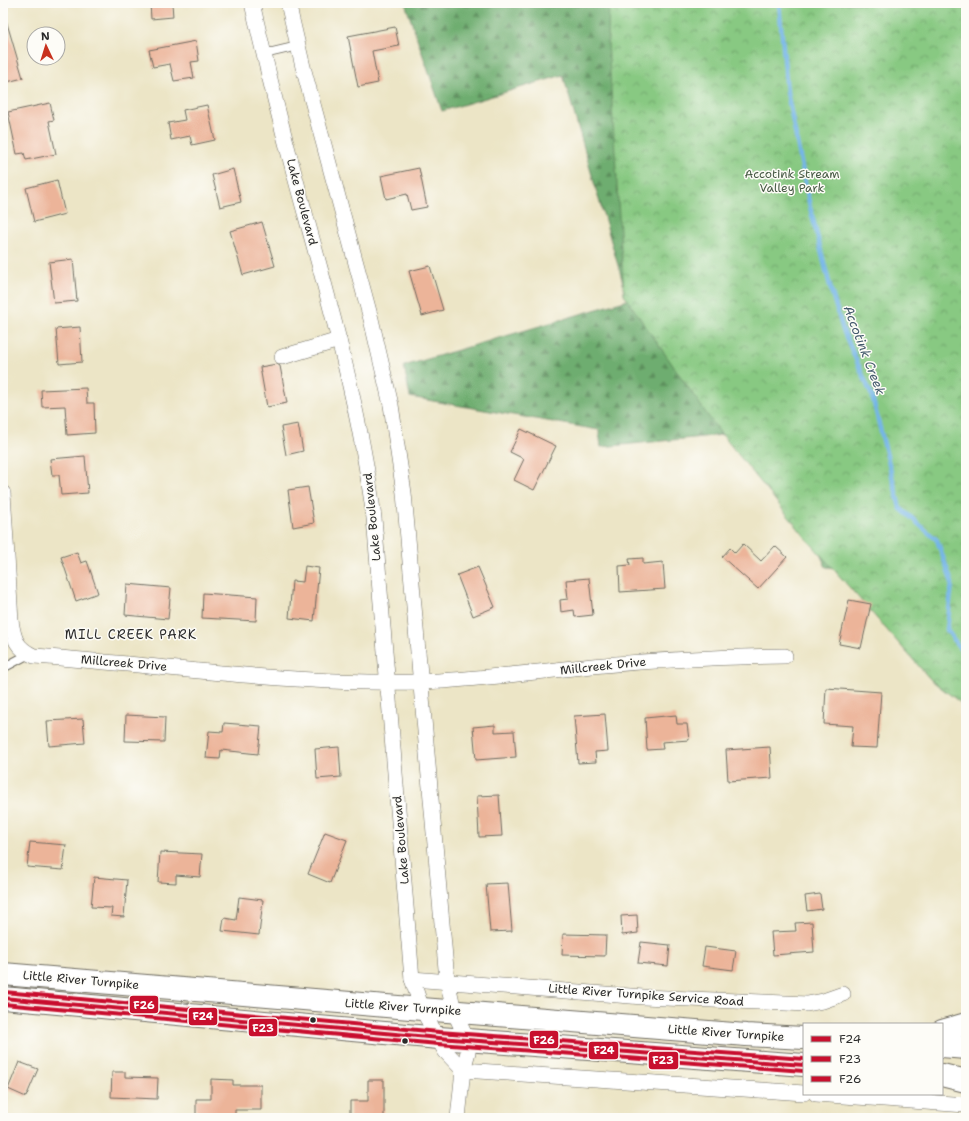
<svg xmlns="http://www.w3.org/2000/svg" width="969" height="1121" viewBox="0 0 969 1121" font-family="'Shantell Sans',sans-serif">
<style>
.forest{fill:url(#forest-firs);stroke:#4c6c4e}
.park{fill:url(#park-crowns);stroke:#5a7a56}
.lines{fill:none;stroke-linecap:round;stroke-linejoin:round}
.stream{stroke:#74b5e8;stroke-width:4.5}
.building{fill:#ecb499}
.lane-casing{stroke:#6f6c61;stroke-width:10}
.street-casing{stroke:#6f6c61;stroke-width:16}
.primary-casing{stroke:#6f6c61;stroke-width:24}
.highway-casing{stroke:#6f6c61;stroke-width:24}
.lane{stroke:#fff;stroke-width:8}
.street{stroke:#fff;stroke-width:15}
.primary{stroke:#fff;stroke-width:22}
.highway{stroke:#fff;stroke-width:22}
.bus-1-casing{stroke:#fdfcf7;stroke-width:7}
.bus-2-casing{stroke:#fdfcf7;stroke-width:7}
.bus-3-casing{stroke:#fdfcf7;stroke-width:7}
.bus-1{stroke:#c8102e;stroke-width:4}
.bus-2{stroke:#c8102e;stroke-width:4}
.bus-3{stroke:#c8102e;stroke-width:4}
.bus-dot{fill:#2b2b2b;stroke:#fdfcf7;stroke-width:1.5}
.labels{text-anchor:middle;stroke-width:3;stroke-linejoin:round;paint-order:stroke}
.park-label{font-size:12px;fill:#475a45;stroke:#fdfcf7}
.street-label{font-size:12px;fill:#2b2b2b;stroke:#fdfcf7}
.water-label{font-size:13px;font-style:italic;fill:#455b6d;stroke:#fdfcf7}
.neighbourhood-label{font-size:13px;letter-spacing:1px;fill:#2b2b2b;stroke:#fdfcf7}
.line-badge{stroke:#fdfcf7;stroke-width:1.5}
.badge-label{font-size:11px;text-anchor:middle;font-weight:bold;fill:#fff}
</style>
<defs>
<pattern id="forest-firs" width="22" height="20" patternUnits="userSpaceOnUse"><rect width="22" height="20" fill="#6ead70"/><path d="M5 1l3.5 6h-7zM16 11l3.5 6h-7z" fill="#5b8d5c"/></pattern>
<pattern id="park-crowns" width="20" height="18" patternUnits="userSpaceOnUse"><rect width="20" height="18" fill="#88c982"/><path d="M2 6a3 3 0 1 1 6 0M12 15a3 3 0 1 1 6 0" fill="none" stroke="#6fa36b"/></pattern>
</defs>
<rect width="100%" height="100%" fill="#fdfcf7"/>
<filter id="ink" filterUnits="userSpaceOnUse"><feTurbulence type="fractalNoise" baseFrequency=".025" numOctaves="2"/><feDisplacementMap in="SourceGraphic" scale="8" xChannelSelector="R" yChannelSelector="G"/><feConvolveMatrix kernelMatrix="1 2 1 2 8 2 1 2 1" color-interpolation-filters="sRGB"/></filter>
<filter id="wash" filterUnits="userSpaceOnUse"><feTurbulence type="fractalNoise" baseFrequency=".012" numOctaves="4" result="noise"/><feDisplacementMap in="SourceGraphic" scale="16" xChannelSelector="R" yChannelSelector="G"/><feGaussianBlur stdDeviation="0.9" result="paint"/><feColorMatrix in="noise" values="0 0 0 0 0 0 0 0 0 0 0 0 0 0 0 0 0 1.4 0 .05"/><feComposite in="paint" operator="in"/></filter>
<g filter="url(#wash)">
<rect width="100%" height="100%" fill="#ece5c6"/>
<polygon class="forest" points="405,3 966,3 923,576 826,567 764,431 601,447 599,430 410,397 404,366 628,300 563,75 442,111"/>
<polygon class="park" points="609,3 966,3 966,707 931,680 806,538 715,426 624,295 608,42"/>
<g class="lines">
<polyline class="stream" points="779,3 787,92 810,207 831,290 843,330 872,396 900,508 937,540 952,583 947,630 966,657"/>
</g>
<g id="blocks">
<g class="building">
<polygon points="150,3 172,3 173,17 151,19"/>
<polygon points="6,20 23,78 3,83 3,21"/>
<polygon points="395,27 399,46 372,51 378,83 358,87 348,36"/>
<polygon points="196,41 199,61 191,62 194,78 174,81 170,64 153,67 149,50"/>
<polygon points="50,103 54,120 49,121 56,154 26,160 24,153 17,154 8,112"/>
<polygon points="207,105 215,140 192,145 190,136 171,140 168,123 185,120 183,110"/>
<polygon points="419,168 427,207 411,210 407,194 386,199 381,176"/>
<polygon points="233,169 241,202 220,207 212,175"/>
<polygon points="57,180 65,214 34,222 26,188"/>
<polygon points="262,222 275,266 243,275 230,231"/>
<polygon points="73,259 77,301 54,303 49,262"/>
<polygon points="430,266 443,310 422,316 409,271"/>
<polygon points="80,327 82,362 59,364 56,329"/>
<polygon points="277,364 280,366 287,403 267,407 260,367"/>
<polygon points="86,388 87,403 94,403 95,433 67,435 65,406 42,407 41,390"/>
<polygon points="298,424 303,451 286,455 281,427"/>
<polygon points="521,429 556,446 534,490 514,480 524,459 510,452"/>
<polygon points="85,456 88,493 61,495 59,475 52,475 50,459"/>
<polygon points="308,487 314,523 293,527 288,490"/>
<polygon points="743,544 761,561 775,546 787,557 758,589 722,557 730,548 735,553"/>
<polygon points="77,552 81,563 87,561 98,593 76,601 61,557"/>
<polygon points="643,558 643,564 663,562 665,589 620,592 619,566 630,565 629,559"/>
<polygon points="305,566 319,568 314,621 289,618 292,581 303,582"/>
<polygon points="478,567 495,607 473,616 457,575"/>
<polygon points="589,578 593,615 575,617 574,610 561,612 560,600 568,599 566,580"/>
<polygon points="127,584 171,588 168,619 125,615"/>
<polygon points="203,593 257,597 256,621 202,618"/>
<polygon points="849,600 871,604 861,648 839,644"/>
<polygon points="826,688 881,692 877,748 851,747 853,726 824,724"/>
<polygon points="605,714 608,751 595,752 596,762 578,763 574,716"/>
<polygon points="126,715 165,717 164,742 125,741"/>
<polygon points="676,715 677,724 687,724 689,740 662,742 663,749 647,750 645,718"/>
<polygon points="83,719 85,743 49,746 47,721"/>
<polygon points="224,723 261,726 258,754 221,750 220,759 206,758 209,731 223,732"/>
<polygon points="495,725 495,732 514,731 516,757 476,760 473,727"/>
<polygon points="339,747 341,777 317,779 315,749"/>
<polygon points="770,747 772,778 728,781 726,750"/>
<polygon points="499,795 502,836 479,837 477,796"/>
<polygon points="325,832 347,840 330,883 308,874"/>
<polygon points="30,842 66,845 63,870 27,867"/>
<polygon points="160,852 202,854 200,877 176,875 176,883 158,882"/>
<polygon points="94,877 127,880 124,917 111,916 112,908 91,907"/>
<polygon points="508,883 512,931 490,932 486,884"/>
<polygon points="820,894 822,909 807,911 805,896"/>
<polygon points="239,897 263,900 259,935 222,931 224,918 236,920"/>
<polygon points="637,915 638,933 622,935 621,916"/>
<polygon points="812,922 814,952 773,955 771,932 796,931 795,923"/>
<polygon points="563,934 606,935 605,956 562,955"/>
<polygon points="641,942 670,945 668,966 638,963"/>
<polygon points="705,947 736,951 733,970 702,966"/>
<polygon points="19,1062 38,1069 26,1097 8,1089"/>
<polygon points="112,1072 125,1072 125,1077 158,1078 157,1099 111,1097"/>
<polygon points="211,1079 233,1080 233,1085 261,1085 261,1110 235,1110 235,1118 196,1118 196,1099 211,1099"/>
<polygon points="368,1080 384,1080 384,1118 350,1118 350,1101 368,1101"/>
</g>
</g>
</g>
<g filter="url(#ink)">
<use href="#blocks" fill-opacity="0" stroke="#6f6c61" stroke-width="1"/>
<g class="lines">
<defs>
<g id="lane">
<polyline points="264,54 298,46"/>
<polyline points="3,668 29,654"/>
</g>
<g id="street">
<path d="M252,3C265,60 279,117 294,173C325,287 359,400 374,518L412,979L422,1009L445,1051L463,1070"/>
<polyline points="288,3 303,67 371,319 391,405 404,493 447,980 454,1011 467,1040 468,1052 463,1070 458,1118"/>
<polyline points="282,357 339,340"/>
<path d="M3,493L11,621C14,639 16,648 34,656C162,665 290,685 419,682C477,680 534,672 592,666C656,660 720,657 785,656"/>
<polyline points="412,979 643,997 807,1004 823,1001 843,994"/>
<polyline points="463,1070 804,1093"/>
<polyline points="816,1094 966,1105"/>
</g>
<g id="primary">
<polyline points="3,974 422,1009 746,1035 804,1038"/>
<polyline points="3,998 439,1038 804,1065"/>
<polyline points="942,1046 966,1048"/>
</g>
<g id="highway">
<polyline points="942,1031 966,1024"/>
<polyline points="942,1075 966,1081"/>
</g>
</defs>
<use href="#lane" class="lane-casing"/>
<use href="#street" class="street-casing"/>
<use href="#primary" class="primary-casing"/>
<use href="#highway" class="highway-casing"/>
<use href="#lane" class="lane"/>
<use href="#street" class="street"/>
<use href="#primary" class="primary"/>
<use href="#highway" class="highway"/>
<defs>
<polyline id="bus-1" points="3,998 439,1038 804,1065"/>
<polyline id="bus-2" points="3,1004 438,1044 804,1071"/>
<polyline id="bus-3" points="4,992 439,1032 804,1059"/>
</defs>
<use href="#bus-1" class="bus-1-casing"/>
<use href="#bus-2" class="bus-2-casing"/>
<use href="#bus-3" class="bus-3-casing"/>
<use href="#bus-1" class="bus-1"/>
<use href="#bus-2" class="bus-2"/>
<use href="#bus-3" class="bus-3"/>
</g>
</g>
<g class="bus-dot">
<circle cx="313" cy="1020" r="3.5"/>
<circle cx="405" cy="1041" r="3.5"/>
</g>
<g class="labels">
<g class="park-label">
<text x="792" y="178">Accotink Stream<tspan x="792" dy="14">Valley Park</tspan></text>
</g>
<g class="street-label">
<text transform="translate(302 202) rotate(75)" y="4">Lake Boulevard</text>
<text transform="translate(372 517) rotate(-96)" y="4">Lake Boulevard</text>
<text transform="translate(124 663) rotate(5)" y="4">Millcreek Drive</text>
<text transform="translate(603 666) rotate(-6)" y="4">Millcreek Drive</text>
<text transform="translate(401 840) rotate(-95)" y="4">Lake Boulevard</text>
<text transform="translate(81 980) rotate(5)" y="4">Little River Turnpike</text>
<text transform="translate(646 995) rotate(4)" y="4">Little River Turnpike Service Road</text>
<text transform="translate(403 1007) rotate(4)" y="4">Little River Turnpike</text>
<text transform="translate(726 1033) rotate(4)" y="4">Little River Turnpike</text>
</g>
<g class="water-label">
<text transform="translate(865 350) rotate(69)" y="5">Accotink Creek</text>
</g>
<g class="neighbourhood-label">
<text x="131" y="639">MILL CREEK PARK</text>
</g>
</g>
<g class="line-badge">
<rect x="129" y="995" width="30" height="19" rx="4" fill="#c8102e"/>
<rect x="188" y="1007" width="30" height="19" rx="4" fill="#c8102e"/>
<rect x="248" y="1018" width="30" height="19" rx="4" fill="#c8102e"/>
<rect x="529" y="1030" width="30" height="19" rx="4" fill="#c8102e"/>
<rect x="588" y="1041" width="31" height="19" rx="4" fill="#c8102e"/>
<rect x="648" y="1051" width="31" height="19" rx="4" fill="#c8102e"/>
</g>
<g class="badge-label">
<text x="144" y="1009">F26</text>
<text x="203" y="1020">F24</text>
<text x="263" y="1032">F23</text>
<text x="544" y="1044">F26</text>
<text x="604" y="1054">F24</text>
<text x="663" y="1064">F23</text>
</g>
<rect width="969" height="1121" fill="none" stroke="#fdfcf7" stroke-width="16"/>
<rect x="803" y="1023" width="140" height="72" fill="#fdfcf7" stroke="#a9a8a5"/>
<rect x="811" y="1036" width="20" height="6" fill="#c8102e" stroke="#a9a8a5"/>
<text x="839" y="1043" font-size="12" fill="#2b2b2b">F24</text>
<rect x="811" y="1056" width="20" height="6" fill="#c8102e" stroke="#a9a8a5"/>
<text x="839" y="1063" font-size="12" fill="#2b2b2b">F23</text>
<rect x="811" y="1076" width="20" height="6" fill="#c8102e" stroke="#a9a8a5"/>
<text x="839" y="1083" font-size="12" fill="#2b2b2b">F26</text>
<g transform="translate(46 46) rotate(356)"><circle r="19" fill="#fdfcf7" stroke="#a9a8a5"/>
<path d="M0-3L7 15L0 10L-7 15Z" fill="#c8321e"/>
<text y="-6" font-size="11" font-weight="bold" text-anchor="middle" fill="#2b2b2b">N</text>
</g>
</svg>
